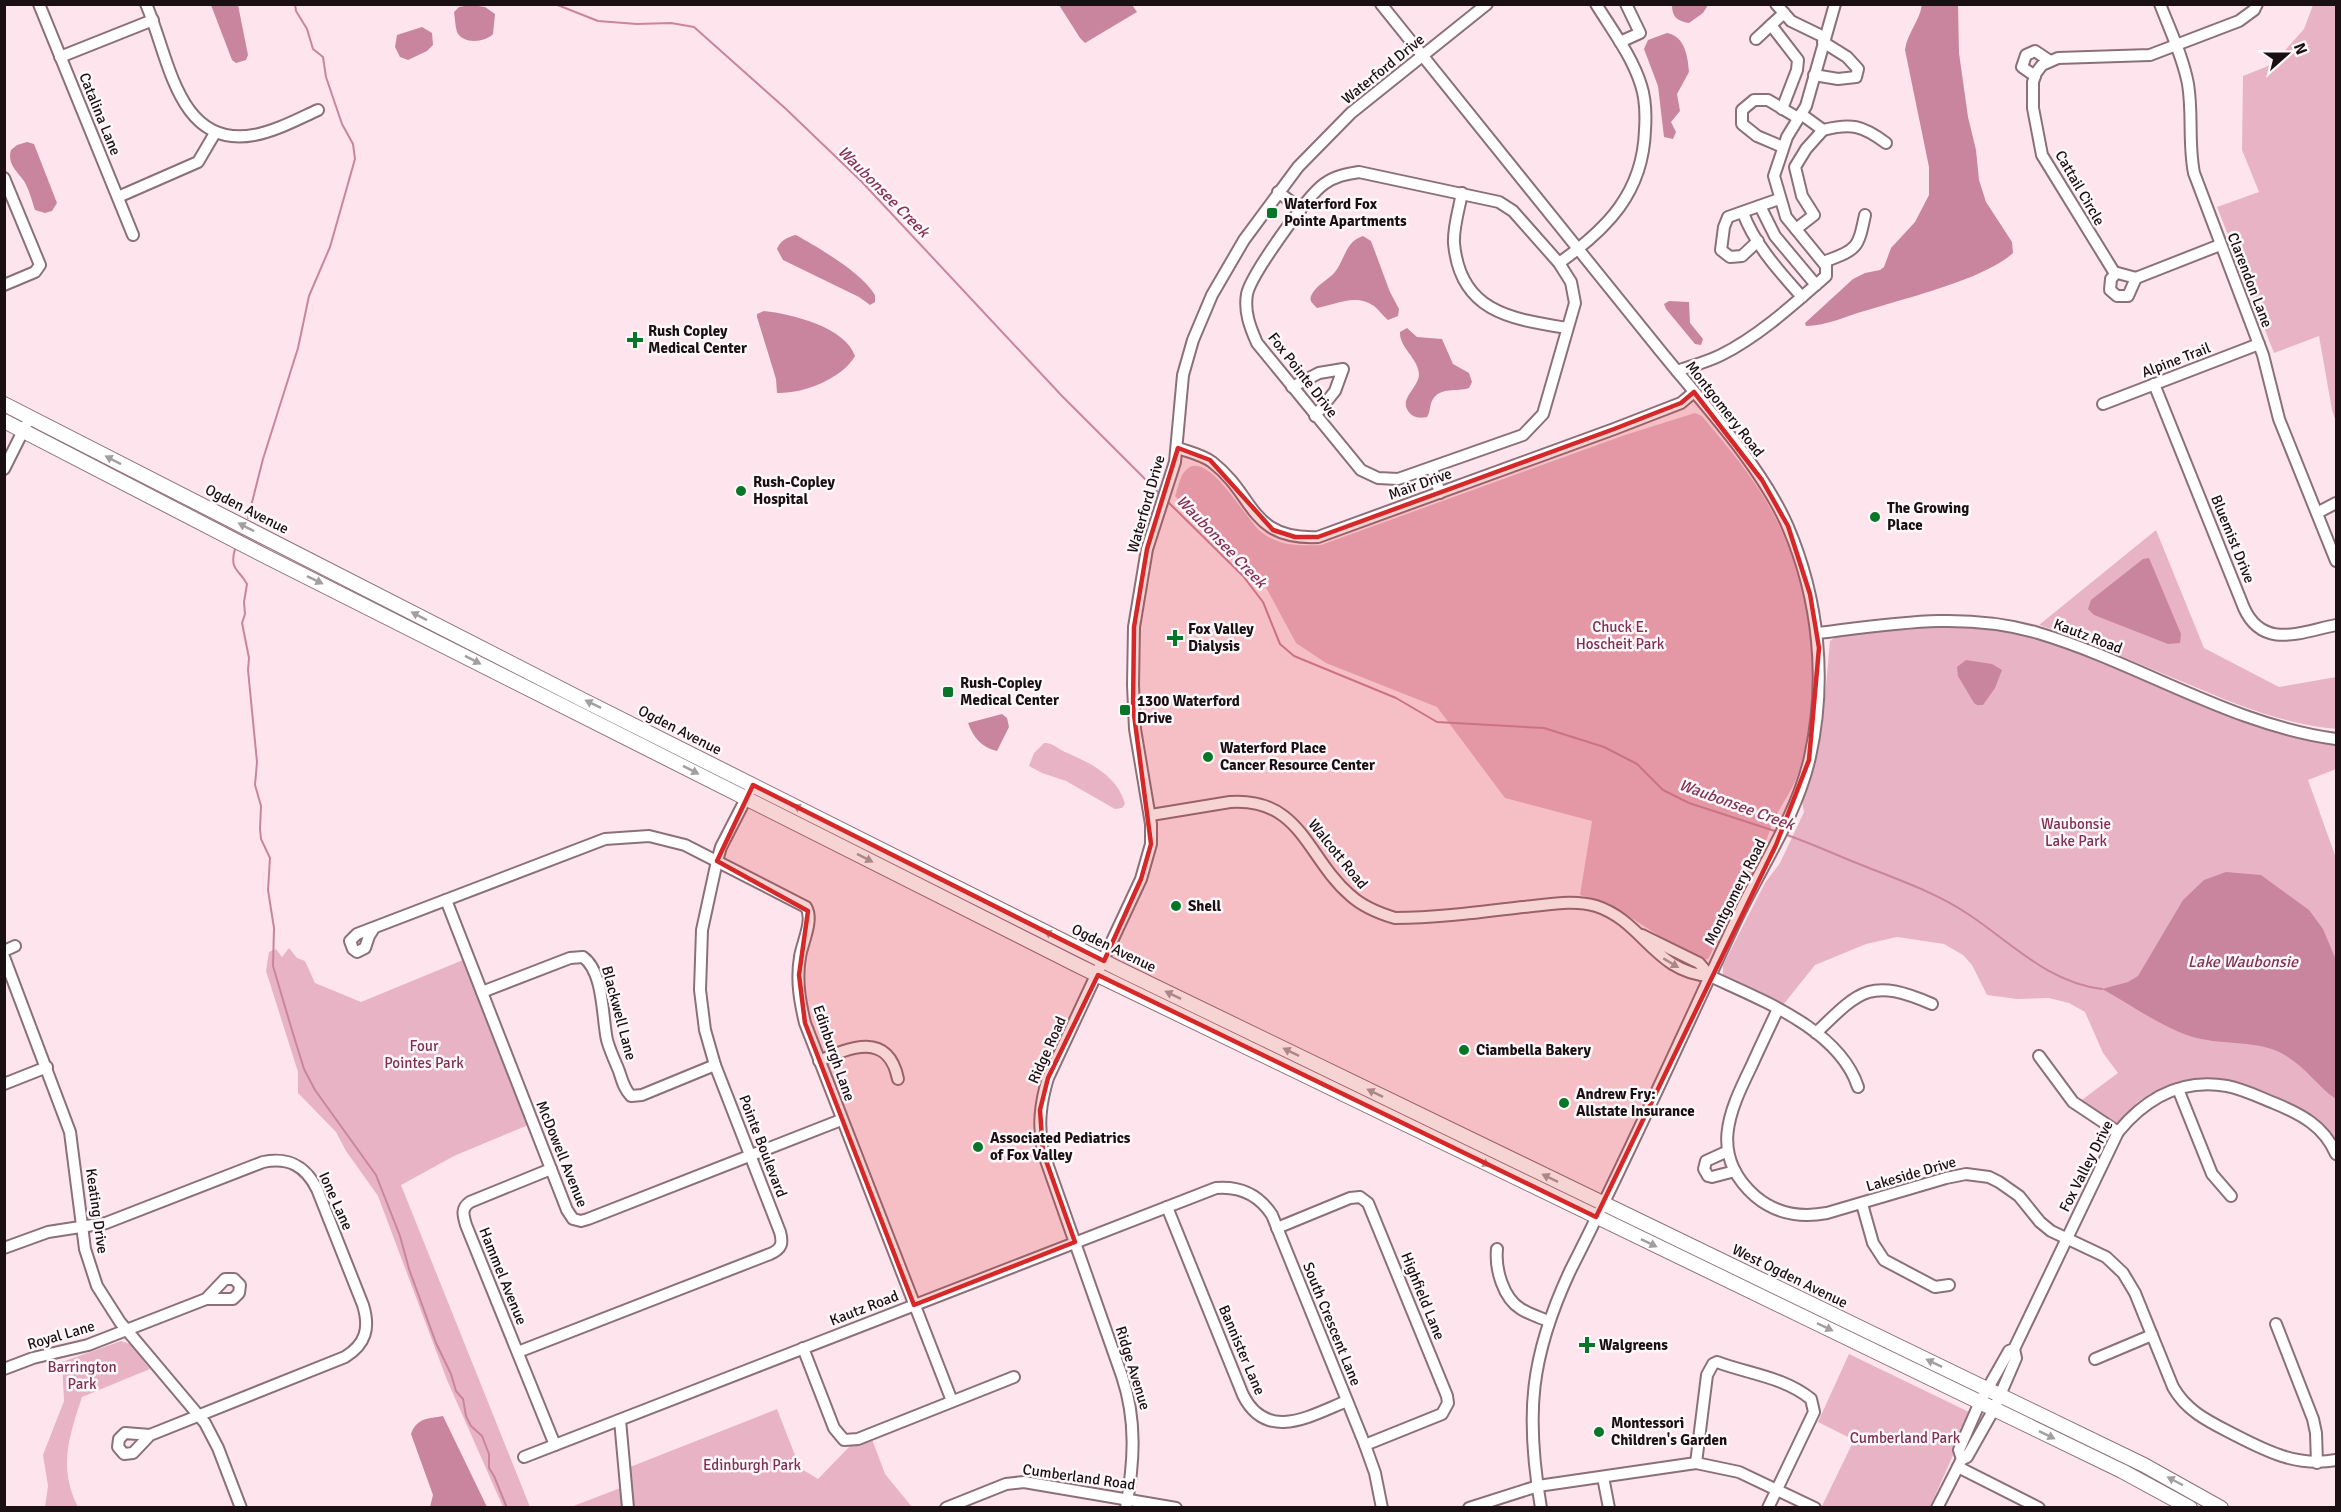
<svg xmlns="http://www.w3.org/2000/svg" width="2341" height="1512" viewBox="0 0 2341 1512" font-family="Signika,sans-serif">
<style>
.green{fill:#e8b4c5}
.water{fill:#c9859d}
.lines{fill:none;stroke-linecap:round;stroke-linejoin:round}
.stream{stroke:#c9859d;stroke-width:2}
.minor-casing{stroke:#8b7079;stroke-width:14}
.major-casing{stroke:#8b7079;stroke-width:16}
.minor{stroke:#fff;stroke-width:10}
.major{stroke:#fff;stroke-width:14}
.oneway{fill:#a39fa1}
.marked{fill:#d62828;fill-opacity:0.2;stroke:#d62828;stroke-width:4.5;stroke-linejoin:round}
.poi-dot{fill:#087629;stroke:#fef8fa;stroke-width:2}
.labels{text-anchor:middle;stroke-width:5;stroke-linejoin:round;paint-order:stroke}
.street-label{font-size:15px;fill:#1a1014;stroke:#fef8fa}
.poi-label{font-size:15px;font-weight:bold;fill:#1a1014;stroke:#fef8fa;text-anchor:start}
.park-label{font-size:15px;fill:#802e51;stroke:#fef8fa}
.water-label{font-size:16px;font-style:italic;fill:#853355;stroke:#fef8fa}
</style>
<rect width="100%" height="100%" fill="#fee5ed"/>
<g class="green">
<polygon points="2313,5 2336,5 2336,422 2332,410 2319,336 2274,353 2217,207 2259,192 2242,150 2243,76 2273,64 2304,29"/>
<path d="M1695,413L1702,416C1721,439 1741,462 1758,488C1811,568 1828,679 1799,771C1793,790 1782,803 1774,820C1769,831 1766,843 1761,854C1745,890 1726,924 1708,959L1703,960L1672,944L1608,903L1580,895L1592,821L1505,798L1437,707L1326,663L1296,643L1262,580L1209,536L1175,496C1178,489 1180,476 1185,471C1206,446 1245,518 1260,531C1278,546 1299,546 1321,545L1625,435Z"/>
<polygon points="95,460 163,490 494,660 424,629"/>
<path d="M2156,530L2204,648L2279,687L2336,677V729C2283,724 2237,705 2188,684C2139,664 2090,642 2039,625Z"/>
<path d="M1938,626L2002,630L2051,642L2260,728L2295,737L2336,742V769L2308,780L2336,858V1143C2318,1111 2255,1083 2218,1079C2199,1076 2178,1081 2160,1089C2152,1092 2144,1097 2137,1103C2129,1110 2124,1121 2113,1124L2079,1102L2118,1073L2103,1053L2085,1012L2069,1003L2049,998L2017,999L1987,995L1972,965L1963,955L1944,944L1897,937L1866,944L1815,965L1783,1005L1723,975V965L1765,883L1780,863L1804,812L1802,801L1815,759L1823,718L1830,641L1837,636Z"/>
<path d="M1044,743C1053,743 1057,748 1065,752C1090,763 1117,775 1125,804L1122,808L1115,809L1066,781L1042,773L1029,766L1034,753Z"/>
<polygon points="289,948 297,958 305,961 315,983 361,1002 463,960 528,1125 454,1156 401,1185 530,1507 503,1507 447,1380 378,1196 346,1151 336,1132 298,1093 298,1072 266,971 269,952 276,949 282,957"/>
<path d="M121,1341L130,1344L150,1369L82,1397C69,1437 58,1467 78,1507H45L48,1486L43,1455L64,1401L62,1362Z"/>
<polygon points="1849,1354 1969,1412 1962,1435 1930,1507 1822,1506 1854,1440 1818,1422"/>
<polygon points="777,1409 800,1468 818,1479 850,1446 872,1439 885,1474 912,1507 568,1508 631,1484 630,1467"/>
</g>
<g class="water">
<path d="M1922,4L1958,5L1959,53L1968,117L1976,150L1979,180L1986,202L2012,242L2013,253C1985,279 1906,298 1868,310C1849,315 1826,326 1806,326L1805,323L1853,279L1865,273L1880,270L1884,267L1891,248L1915,222L1929,195V167L1905,50C1907,33 1920,21 1922,4Z"/>
<polygon points="211,5 238,5 248,55 246,60 236,63 232,60"/>
<path d="M471,5L485,7L495,14L493,34C486,42 463,45 457,32C455,26 455,18 454,12L459,7Z"/>
<polygon points="1059,5 1132,5 1137,12 1085,43 1080,38"/>
<path d="M1672,5V4L1708,5L1703,13L1689,23C1677,21 1672,17 1672,5Z"/>
<polygon points="422,27 432,33 433,45 427,51 408,60 400,57 395,47 397,35"/>
<path d="M1667,33C1685,36 1688,57 1689,72L1677,94L1680,111L1671,122L1676,132L1673,139L1664,137L1658,86L1644,49L1648,40Z"/>
<path d="M27,142L34,144L57,203L52,211L45,213L35,210C32,201 29,189 24,181C17,171 7,164 11,150L17,145Z"/>
<path d="M796,235C819,248 861,272 875,295V302L870,305L859,297L783,260L777,249C780,241 787,237 796,235Z"/>
<path d="M1363,236L1371,241L1390,292L1399,309L1398,316L1388,320C1383,316 1379,310 1374,306C1355,293 1336,305 1317,308C1313,304 1309,301 1311,296C1315,286 1328,280 1335,272C1345,259 1346,241 1363,236Z"/>
<polygon points="1669,301 1689,302 1690,323 1703,339 1701,345 1695,344 1666,309 1664,304"/>
<path d="M764,311C792,314 845,327 855,356C842,379 802,394 777,393L776,379L757,317V314Z"/>
<path d="M1407,328L1417,337L1442,339L1453,364L1469,373L1472,382L1469,388C1456,392 1441,387 1433,399C1429,405 1431,411 1427,417C1418,419 1411,417 1407,409C1401,397 1419,387 1419,374C1418,358 1399,347 1400,332Z"/>
<polygon points="2149,558 2181,634 2180,643 2168,644 2094,615 2088,609 2091,600 2143,559"/>
<polygon points="1966,660 1992,664 2002,670 1995,688 1983,705 1977,705 1974,703 1958,676 1957,667"/>
<path d="M1002,714L1007,718L1009,727L997,751C982,748 973,737 968,723Z"/>
<path d="M2226,872L2261,875L2309,910L2323,929L2336,960V1099C2318,1087 2305,1066 2283,1054C2258,1040 2224,1045 2197,1038C2167,1031 2130,1004 2102,989L2128,982L2138,976L2183,900L2204,880Z"/>
<path d="M443,1416L487,1507H430L433,1495L411,1434C417,1417 429,1419 443,1416Z"/>
</g>
<g class="lines">
<g class="stream">
<polyline points="555,4 598,21 637,24 671,23 694,27 786,109 861,181 1062,396 1160,494"/>
<polyline points="1166,500 1243,576 1263,602 1280,644 1294,656 1396,698 1437,722 1544,728 1604,747 1637,764 1663,790 1689,803 1778,832"/>
<polyline points="248,518 263,459 298,348 309,296 330,247 355,159 353,144 342,124 326,77 323,57 313,49 307,29 296,11 295,4"/>
<path d="M235,549C229,570 239,569 247,584L244,602L245,614L242,623L249,658L248,670L257,762L255,785L261,806L260,829L261,839L270,858L268,890L274,928L273,966L291,1027L304,1069L315,1090L376,1175L400,1236L409,1269L436,1343L451,1374L456,1391L463,1399L466,1416L471,1426L482,1436L489,1454V1468L494,1476L507,1508"/>
<path d="M1784,834C1811,843 1838,856 1864,866C1899,880 1937,893 1968,914C2012,943 2047,982 2102,989"/>
</g>
<defs>
<g id="minor">
<polyline points="39,4 133,235"/>
<path d="M146,4C169,56 177,149 254,135C276,131 298,119 318,110"/>
<path d="M1381,4C1472,118 1563,230 1654,343C1697,397 1761,464 1788,527C1819,600 1827,680 1810,757C1797,815 1762,865 1737,918C1682,1036 1629,1155 1570,1271C1530,1357 1525,1414 1541,1508"/>
<polyline points="1776,4 1791,21 1824,37"/>
<path d="M2160,4C2170,30 2183,57 2188,84C2193,114 2188,143 2194,173L2263,355L2279,419L2336,561"/>
<polyline points="1771,25 1798,60 1797,70 1782,109"/>
<polyline points="1756,39 1784,13"/>
<polyline points="1620,42 1640,33 1626,4"/>
<polyline points="60,57 153,20"/>
<polyline points="1814,75 1838,79 1856,77 1858,69 1847,57 1823,42"/>
<polyline points="2035,76 2022,67 2026,55 2035,51 2050,61"/>
<path d="M1801,114L1823,130C1851,123 1862,125 1886,143"/>
<polyline points="1783,147 1757,136 1742,124 1742,110 1754,100 1768,100 1798,118"/>
<polyline points="4,178 40,265 35,272 4,285"/>
<polyline points="1278,192 1301,209"/>
<path d="M1462,193C1459,209 1453,228 1454,243C1460,312 1511,319 1567,328"/>
<polyline points="118,197 198,162 215,133"/>
<polyline points="1760,206 1775,236 1816,285"/>
<path d="M1743,213C1755,245 1779,271 1802,297"/>
<polyline points="1796,229 1814,215 1802,196 1795,167 1806,149 1823,130"/>
<polyline points="1758,241 1742,256 1730,257 1721,250 1724,227 1728,217 1779,199"/>
<polyline points="2220,245 2136,278 2114,272 2042,155 2033,108 2033,82 2036,73 2042,65 2058,58 2150,55 2239,21 2254,10 2257,4"/>
<path d="M1559,263L1571,282L1575,303L1543,414L1523,435L1398,479L1378,478L1361,470L1257,343C1250,327 1244,312 1247,294C1251,275 1307,196 1324,184C1335,176 1346,174 1359,172L1499,202L1513,211L1559,263C1607,229 1643,193 1645,130C1646,115 1646,100 1641,85C1632,56 1612,30 1596,4"/>
<polyline points="1826,266 1786,217 1774,176 1787,137 1806,106 1835,4"/>
<polyline points="2116,273 2111,279 2110,290 2117,296 2128,296 2136,278"/>
<path d="M1677,371C1691,366 1707,362 1721,355C1759,336 1794,304 1826,276V261C1858,249 1858,248 1865,215"/>
<path d="M2154,384L2244,608C2263,650 2301,632 2336,625"/>
<polyline points="1292,387 1319,373 1343,369 1335,391 1315,416"/>
<polyline points="2103,404 2259,344"/>
<path d="M1178,448C1189,452 1203,455 1212,462C1256,496 1249,540 1318,537L1614,429L1681,403L1694,392"/>
<polyline points="1432,468 1440,493"/>
<polyline points="4,469 26,425"/>
<polyline points="2317,513 2336,503"/>
<path d="M1818,633C1891,624 1965,611 2038,633C2139,663 2231,725 2336,739"/>
<path d="M1151,815L1230,802C1301,797 1307,858 1350,895C1363,907 1378,913 1395,918C1437,918 1481,912 1523,907C1547,905 1573,899 1596,906C1643,921 1655,973 1710,976C1761,1000 1839,1029 1858,1087"/>
<polyline points="446,900 567,1210 573,1219 581,1221 588,1219 841,1120"/>
<path d="M374,928L369,936L365,948L357,952L353,949L350,941L357,934L605,839L649,836L685,845L806,907C814,920 802,943 800,957C796,980 800,1002 805,1023L952,1401"/>
<polyline points="1642,935 1699,963 1710,976"/>
<polyline points="4,951 15,946"/>
<polyline points="4,957 70,1132 85,1249 97,1286 120,1322 205,1423 218,1448 241,1508"/>
<path d="M482,992L570,958L583,957C604,972 602,1017 607,1040C610,1051 615,1061 619,1071C622,1080 624,1089 631,1096L642,1095L715,1065"/>
<path d="M1778,1009C1769,1028 1760,1047 1751,1067C1729,1112 1709,1155 1755,1196C1776,1214 1800,1218 1827,1213L1946,1178L1966,1174L1989,1177L1999,1182L2019,1196L2040,1222L2051,1231L2106,1257L2123,1273L2135,1293L2173,1387C2187,1412 2210,1422 2235,1435C2268,1452 2298,1467 2336,1460"/>
<path d="M1816,1033C1861,989 1871,978 1932,1004"/>
<polyline points="2039,1056 2073,1102 2118,1132"/>
<path d="M819,1061C850,1047 888,1031 898,1079"/>
<polyline points="4,1084 47,1067"/>
<polyline points="2178,1089 2212,1174 2231,1196"/>
<polyline points="1728,1151 1706,1161 1704,1169 1708,1176 1712,1177 1735,1171"/>
<path d="M551,1169L470,1202C461,1208 463,1215 466,1225L555,1445"/>
<polyline points="1862,1204 1873,1243 1884,1260 1935,1287 1949,1285"/>
<path d="M1167,1207L1243,1395C1267,1443 1312,1415 1347,1401"/>
<polyline points="1277,1228 1350,1198 1360,1197 1368,1203 1447,1396 1448,1403 1442,1414 1365,1445"/>
<path d="M4,1248L48,1232L106,1223L263,1162C288,1157 305,1165 317,1189L363,1305C370,1328 366,1344 345,1357L150,1435L125,1433L119,1439L118,1447L124,1454L133,1453L150,1435"/>
<path d="M1497,1249C1495,1269 1503,1298 1521,1309C1529,1314 1539,1317 1548,1321"/>
<polyline points="2276,1324 2313,1419 2316,1433 2317,1463"/>
<polyline points="803,1348 834,1428 844,1440 858,1439 1014,1377"/>
<path d="M518,1352L770,1254C782,1249 783,1243 780,1232L715,1065L705,1030L700,990L702,930L717,861L721,847L753,785"/>
<polyline points="2095,1359 2152,1335"/>
<polyline points="4,1369 33,1358 88,1345 206,1299 233,1299 239,1293 240,1285 234,1279 225,1279 206,1299"/>
<polyline points="620,1420 628,1508"/>
<path d="M524,1457L1216,1188C1240,1186 1259,1195 1272,1215L1365,1445L1375,1473L1382,1508"/>
<path d="M1962,1459L1959,1450L1980,1402L2009,1351L2014,1349L2118,1132C2146,1098 2181,1078 2227,1086C2243,1089 2259,1097 2274,1103C2301,1114 2324,1126 2336,1154"/>
<path d="M1696,1463L1707,1375L1713,1364L1717,1362C1749,1374 1784,1377 1811,1399L1814,1412L1768,1508"/>
<polyline points="1958,1467 2039,1508"/>
<polyline points="1603,1477 1609,1508"/>
<polyline points="946,1508 1006,1484 1024,1482 1176,1508"/>
<path d="M1126,1508C1134,1462 1137,1421 1122,1376L1043,1152C1038,1126 1040,1104 1048,1078L1141,879L1151,844V824L1135,729L1133,685L1134,627L1147,549L1175,462L1183,375L1193,340L1212,295L1244,240L1298,167L1351,113L1487,4"/>
<polyline points="1469,1508 1538,1486 1696,1463 1739,1472 1815,1508"/>
<polyline points="1937,1508 1962,1459 1967,1457 1994,1409 2016,1358 2014,1349"/>
</g>
<g id="major">
<polyline points="4,404 581,699 1119,969 2144,1465 2221,1508"/>
<polyline points="4,421 267,557 1079,966 2122,1471 2190,1508"/>
</g>
</defs>
<use href="#minor" class="minor-casing"/>
<use href="#major" class="major-casing"/>
<use href="#minor" class="minor"/>
<use href="#major" class="major"/>
</g>
<defs><path id="oneway-solid" d="M-6-.8H1V-3.2L6.5 0L1 3.2V.8H-6Z" transform="scale(1.5)"/></defs>
<g class="oneway">
<use href="#oneway-solid" transform="translate(113 460) rotate(-153)"/>
<use href="#oneway-solid" transform="translate(246 527) rotate(-153)"/>
<use href="#oneway-solid" transform="translate(315 580) rotate(26)"/>
<use href="#oneway-solid" transform="translate(419 616) rotate(-153)"/>
<use href="#oneway-solid" transform="translate(473 660) rotate(27)"/>
<use href="#oneway-solid" transform="translate(593 704) rotate(-154)"/>
<use href="#oneway-solid" transform="translate(691 770) rotate(27)"/>
<use href="#oneway-solid" transform="translate(801 809) rotate(-153)"/>
<use href="#oneway-solid" transform="translate(865 858) rotate(27)"/>
<use href="#oneway-solid" transform="translate(1052 935) rotate(-153)"/>
<use href="#oneway-solid" transform="translate(1671 963) rotate(31)"/>
<use href="#oneway-solid" transform="translate(1173 995) rotate(-154)"/>
<use href="#oneway-solid" transform="translate(1291 1052) rotate(-154)"/>
<use href="#oneway-solid" transform="translate(1375 1093) rotate(-154)"/>
<use href="#oneway-solid" transform="translate(1482 1162) rotate(26)"/>
<use href="#oneway-solid" transform="translate(1550 1178) rotate(-154)"/>
<use href="#oneway-solid" transform="translate(1649 1243) rotate(26)"/>
<use href="#oneway-solid" transform="translate(1825 1327) rotate(26)"/>
<use href="#oneway-solid" transform="translate(1934 1363) rotate(-154)"/>
<use href="#oneway-solid" transform="translate(2047 1435) rotate(26)"/>
<use href="#oneway-solid" transform="translate(2175 1481) rotate(-152)"/>
</g>
<path class="marked" d="M1694,392L1762,480L1788,526L1810,594L1819,648L1809,760L1776,845L1596,1217L1098,975L1048,1078L1040,1110L1043,1152L1075,1242L914,1305L805,1023L799,975L808,911L717,861L753,785L1104,961L1141,879L1151,844L1133,707L1134,627L1147,549L1178,448L1210,460L1273,530L1295,537H1318L1614,429L1681,403Z"/>
<g class="poi-dot">
<rect x="1266" y="207" width="12" height="12" rx="3"/>
<path d="M632 331h6v6h6v6h-6v6h-6v-6h-6v-6h6z"/>
<circle cx="741" cy="491" r="6"/>
<circle cx="1875" cy="517" r="6"/>
<path d="M1172 629h6v6h6v6h-6v6h-6v-6h-6v-6h6z"/>
<rect x="942" y="686" width="12" height="12" rx="3"/>
<rect x="1119" y="704" width="12" height="12" rx="3"/>
<circle cx="1208" cy="757" r="6"/>
<circle cx="1176" cy="906" r="6"/>
<circle cx="1464" cy="1050" r="6"/>
<circle cx="1564" cy="1103" r="6"/>
<circle cx="978" cy="1147" r="6"/>
<path d="M1584 1336h6v6h6v6h-6v6h-6v-6h-6v-6h6z"/>
<circle cx="1599" cy="1432" r="6"/>
</g>
<g class="labels">
<g class="street-label">
<text transform="translate(1383 69) rotate(-39)" y="5">Waterford Drive</text>
<text transform="translate(100 114) rotate(68)" y="5">Catalina Lane</text>
<text transform="translate(2080 188) rotate(60)" y="5">Cattail Circle</text>
<text transform="translate(2250 280) rotate(69)" y="5">Clarendon Lane</text>
<text transform="translate(2176 360) rotate(-21)" y="5">Alpine Trail</text>
<text transform="translate(1303 375) rotate(52)" y="5">Fox Pointe Drive</text>
<text transform="translate(1725 409) rotate(52)" y="5">Montgomery Road</text>
<text transform="translate(1420 484) rotate(-20)" y="5">Mair Drive</text>
<text transform="translate(1146 504) rotate(-74)" y="5">Waterford Drive</text>
<text transform="translate(247 509) rotate(27)" y="5">Ogden Avenue</text>
<text transform="translate(2233 539) rotate(68)" y="5">Bluemist Drive</text>
<text transform="translate(2088 636) rotate(21)" y="5">Kautz Road</text>
<text transform="translate(680 730) rotate(27)" y="5">Ogden Avenue</text>
<text transform="translate(1338 854) rotate(51)" y="5">Walcott Road</text>
<text transform="translate(1735 892) rotate(-63)" y="5">Montgomery Road</text>
<text transform="translate(1114 948) rotate(26)" y="5">Ogden Avenue</text>
<text transform="translate(619 1013) rotate(75)" y="5">Blackwell Lane</text>
<text transform="translate(1047 1050) rotate(-66)" y="5">Ridge Road</text>
<text transform="translate(834 1053) rotate(71)" y="5">Edinburgh Lane</text>
<text transform="translate(763 1146) rotate(69)" y="5">Pointe Boulevard</text>
<text transform="translate(562 1154) rotate(68)" y="5">McDowell Avenue</text>
<text transform="translate(2086 1166) rotate(-63)" y="5">Fox Valley Drive</text>
<text transform="translate(1911 1174) rotate(-16)" y="5">Lakeside Drive</text>
<text transform="translate(336 1201) rotate(66)" y="5">Ione Lane</text>
<text transform="translate(97 1211) rotate(82)" y="5">Keating Drive</text>
<text transform="translate(503 1276) rotate(68)" y="5">Hammel Avenue</text>
<text transform="translate(1790 1276) rotate(26)" y="5">West Ogden Avenue</text>
<text transform="translate(1423 1296) rotate(68)" y="5">Highfield Lane</text>
<text transform="translate(864 1308) rotate(-21)" y="5">Kautz Road</text>
<text transform="translate(1332 1324) rotate(68)" y="5">South Crescent Lane</text>
<text transform="translate(61 1335) rotate(-16)" y="5">Royal Lane</text>
<text transform="translate(1242 1350) rotate(67)" y="5">Bannister Lane</text>
<text transform="translate(1133 1368) rotate(73)" y="5">Ridge Avenue</text>
<text transform="translate(1079 1477) rotate(8)" y="5">Cumberland Road</text>
</g>
<g class="poi-label">
<text x="1284" y="209">Waterford Fox<tspan x="1284" dy="17">Pointe Apartments</tspan></text>
<text x="648" y="336">Rush Copley<tspan x="648" dy="17">Medical Center</tspan></text>
<text x="753" y="487">Rush-Copley<tspan x="753" dy="17">Hospital</tspan></text>
<text x="1887" y="513">The Growing<tspan x="1887" dy="17">Place</tspan></text>
<text x="1188" y="634">Fox Valley<tspan x="1188" dy="17">Dialysis</tspan></text>
<text x="960" y="688">Rush-Copley<tspan x="960" dy="17">Medical Center</tspan></text>
<text x="1137" y="706">1300 Waterford<tspan x="1137" dy="17">Drive</tspan></text>
<text x="1220" y="753">Waterford Place<tspan x="1220" dy="17">Cancer Resource Center</tspan></text>
<text x="1188" y="911">Shell</text>
<text x="1476" y="1055">Ciambella Bakery</text>
<text x="1576" y="1099">Andrew Fry:<tspan x="1576" dy="17">Allstate Insurance</tspan></text>
<text x="990" y="1143">Associated Pediatrics<tspan x="990" dy="17">of Fox Valley</tspan></text>
<text x="1599" y="1350">Walgreens</text>
<text x="1611" y="1428">Montessori<tspan x="1611" dy="17">Children's Garden</tspan></text>
</g>
<g class="park-label">
<text x="1620" y="632">Chuck E.<tspan x="1620" dy="17">Hoscheit Park</tspan></text>
<text x="2076" y="829">Waubonsie<tspan x="2076" dy="17">Lake Park</tspan></text>
<text x="424" y="1051">Four<tspan x="424" dy="17">Pointes Park</tspan></text>
<text x="82" y="1372">Barrington<tspan x="82" dy="17">Park</tspan></text>
<text x="1905" y="1443">Cumberland Park</text>
<text x="752" y="1470">Edinburgh Park</text>
</g>
<g class="water-label">
<text transform="translate(884 191) rotate(45)" y="6">Waubonsee Creek</text>
<text transform="translate(1222 541) rotate(46)" y="6">Waubonsee Creek</text>
<text transform="translate(1737 804) rotate(20)" y="6">Waubonsee Creek</text>
<text x="2243" y="967">Lake Waubonsie</text>
</g>
</g>
<rect width="2341" height="1512" fill="none" stroke="#1a1014" stroke-width="12"/>
<g transform="translate(2287 54) rotate(69)" stroke="#fef8fa" stroke-width="4.5" paint-order="stroke">
<path d="M0-4.5L10 22L0 15L-10 22Z" fill="#1a1014"/>
<text y="-9" font-size="16" font-weight="bold" text-anchor="middle" fill="#1a1014">N</text>
</g>
</svg>
